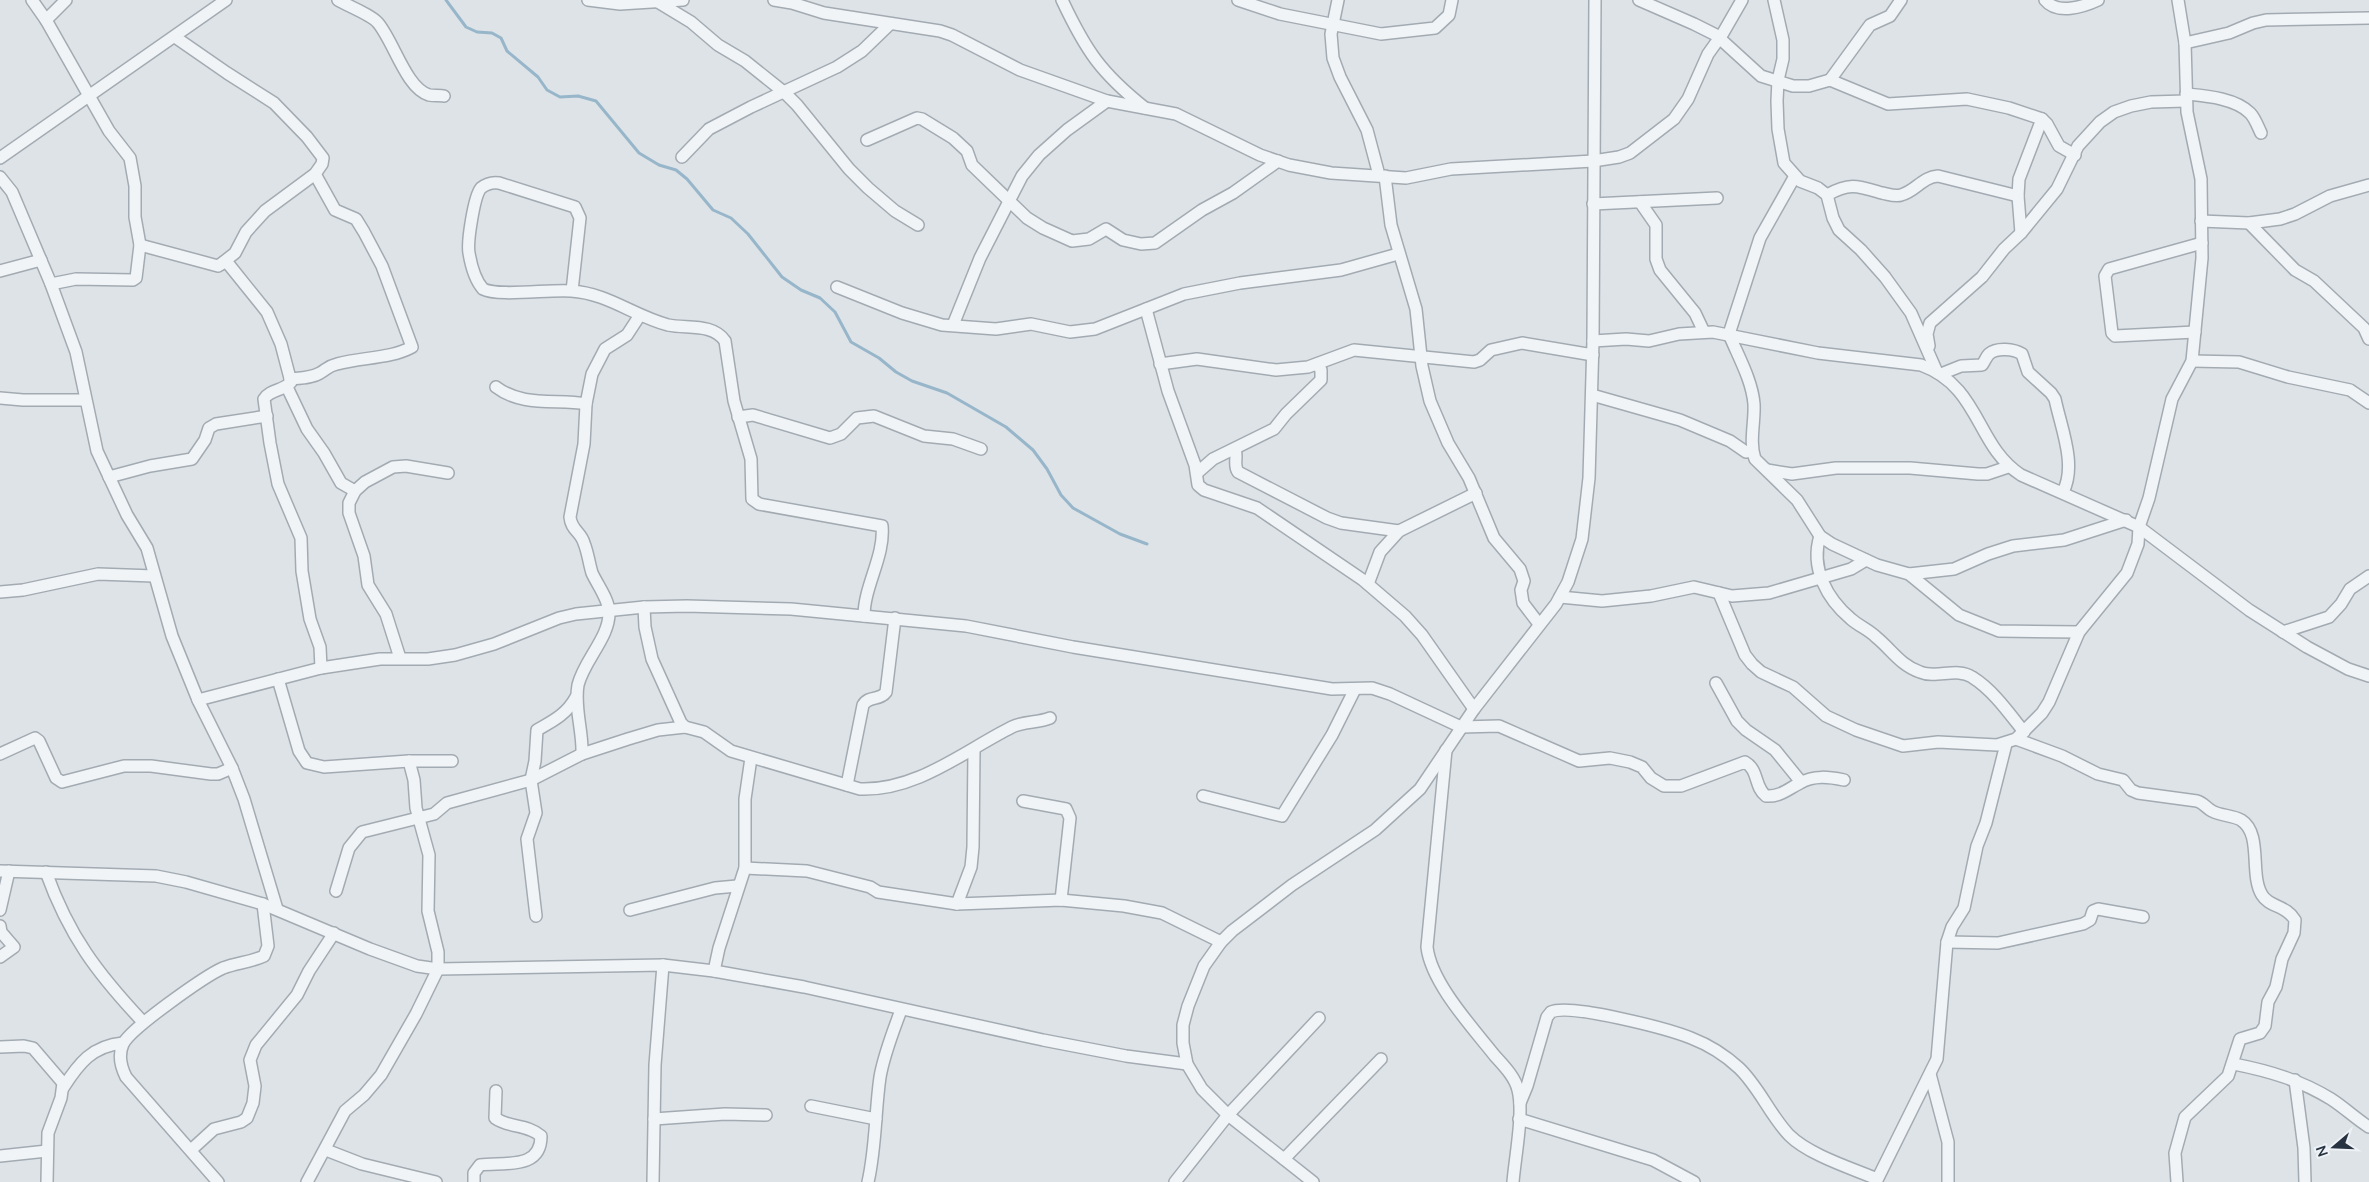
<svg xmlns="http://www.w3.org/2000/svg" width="2369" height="1182" viewBox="0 0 2369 1182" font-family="'Nunito Sans',sans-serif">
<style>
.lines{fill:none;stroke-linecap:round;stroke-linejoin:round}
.stream{stroke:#97b6ca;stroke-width:3}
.minor-casing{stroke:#a3abb2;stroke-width:14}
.minor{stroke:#f1f4f7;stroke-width:11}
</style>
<rect width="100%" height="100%" fill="#dee3e8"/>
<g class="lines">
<polyline class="stream" points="446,0 466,27 477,32 492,33 501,38 507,51 538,77 547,90 560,97 578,96 596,101 639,153 659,165 676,170 687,179 713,210 731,218 748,234 782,277 801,290 820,298 835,312 851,342 879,358 896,372 912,381 947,393 1006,427 1033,450 1047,469 1061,495 1073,508 1120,534 1147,544"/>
<defs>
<g id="minor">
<polyline points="32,0 46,20 109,131 130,158 135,186 135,217 140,245 136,278 133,280 76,279 51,284"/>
<path d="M338,0C348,6 372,15 378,23C394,42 406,88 429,95C434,96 440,95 444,96"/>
<polyline points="588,0 620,4 683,0"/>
<polyline points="774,0 792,3 824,13 940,31 952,35 1020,70 1107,101 1176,114 1260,155 1289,165 1331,173 1406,178 1451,169 1593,161 1619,157 1630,153 1674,119 1688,99 1708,54 1723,33 1742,0"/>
<path d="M1062,0C1086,51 1101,73 1145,108"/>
<polyline points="1238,0 1280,14 1381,34 1435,28 1449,15 1452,0"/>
<polyline points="1338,0 1331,34 1333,58 1340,77 1367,130 1379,175"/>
<polyline points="1639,0 1694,24 1716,35 1761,76 1793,86 1809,86 1830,80 1888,104 1967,99 2009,108 2042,119 2047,124 2059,146 2075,155"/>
<polyline points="1774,0 1783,40 1783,59 1778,80 1777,101 1778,129 1784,163 1800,181 1818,188 1827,195 1833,218 1839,230 1861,250 1885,277 1911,313 1936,370"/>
<path d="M2045,0C2057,15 2083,7 2098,0"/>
<polyline points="658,2 691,22 718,45 745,61 785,93 797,105 849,169 868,188 895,211 918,225"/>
<polyline points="46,20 66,0"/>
<polyline points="175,37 227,73 274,103 307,137 323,158 322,164 315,174 265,211 246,232 235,253 221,264"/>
<polyline points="2185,43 2229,33 2253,23 2266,20 2369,18"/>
<polyline points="1830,80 1870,25 1890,16 1901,0"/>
<path d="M2186,94C2206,96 2235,98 2250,113C2255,118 2258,127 2261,133"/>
<polyline points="867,140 917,118 922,119 953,138 967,151 972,165 1027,218 1043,228 1072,241 1089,239 1106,229 1123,240 1141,244 1155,243 1202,210 1233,193 1278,161"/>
<polyline points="682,157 709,129 751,107 837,67 862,51 890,24"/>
<polyline points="0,158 226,0"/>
<polyline points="1385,176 1391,225 1416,309 1422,366 1430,401 1448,443 1469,478 1494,538 1520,569 1524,581 1521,590 1523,603 1539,624"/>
<path d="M1795,176L1760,238L1729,334C1738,356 1752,380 1754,404C1755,422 1749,442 1755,459L1797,500L1820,536L1832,544L1877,565L1909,574L1954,569L1988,554L2013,546L2064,540L2126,520"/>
<polyline points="0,177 12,192 51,284 76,352 97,451 127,515 147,548 172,636 198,700 232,768 244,799 277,909"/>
<path d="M1827,195C1850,182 1858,186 1882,193C1888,194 1895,197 1901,195C1916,191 1922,177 1938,176L2018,196"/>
<polyline points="1640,202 1656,225 1656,259 1660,270 1695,313 1704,332"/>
<polyline points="1593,204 1717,198"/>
<polyline points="2201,221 2249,223 2280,219 2295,214 2330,196 2369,185"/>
<polyline points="2249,223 2295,270 2314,281 2364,328 2369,339"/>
<polyline points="2021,233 2018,196 2019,179 2042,119"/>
<path d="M140,245L218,266L226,261L267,312L281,344L291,382C284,391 270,389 264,399L270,443L278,484L301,538L302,571L310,619L320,647L321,668"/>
<polyline points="0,271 41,260"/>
<polyline points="837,287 902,313 942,325 996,329 1031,324 1070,332 1095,329 1184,294 1240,283 1341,270 1398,254"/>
<path d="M572,291L580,218L575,207L499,183C493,182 486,184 481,188C474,196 467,242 469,253C471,265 475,280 483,289C498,297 551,289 571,291C607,293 634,316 668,325C687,329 713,323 725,341L734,401L751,459L752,499L759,504L882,526C885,556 864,586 864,616"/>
<polyline points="1146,309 1168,391 1195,465 1198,485 1204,490 1257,508 1363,580 1405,616 1422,635 1474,709"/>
<polyline points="953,325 980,258 1022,176 1039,155 1067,130 1107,101"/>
<polyline points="2195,332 2115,336 2112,333 2105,276 2109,269 2202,243"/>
<path d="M1593,341L1626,339L1649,341L1679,334L1713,332L1818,353L1921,365C1981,387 1975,445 2021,475L2139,527L2249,610L2307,647L2348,669L2369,676"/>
<polyline points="1929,346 1927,334 1930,323 1982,277 2004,249 2021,233 2057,189 2078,146 2100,122 2114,112 2131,106 2151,102 2186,101"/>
<polyline points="2192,361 2239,362 2288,377 2350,390 2369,403"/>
<polyline points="1160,364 1197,359 1276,370 1308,367 1354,350 1474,362 1480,360 1491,350 1522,343 1593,355"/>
<path d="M1941,374L1961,366L1982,365C1985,361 1986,357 1989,354C1997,347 2014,349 2022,354L2028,372L2051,393L2055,399C2061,428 2077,465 2063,492"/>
<path d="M290,379C300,378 312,378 320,373C327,369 328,366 337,364C362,357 390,359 412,347L382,266L364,232L356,219L335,210L315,174"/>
<polyline points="287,387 307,429 324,453 341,483 355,491"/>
<path d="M496,387C522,407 556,399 586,404"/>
<polyline points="1592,395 1680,420 1730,441 1746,452 1752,451"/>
<polyline points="0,398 23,400 85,400"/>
<polyline points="738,417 753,415 830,438 841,434 857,418 874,416 924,436 953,439 981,449"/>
<path d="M1235,449C1238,457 1233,465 1238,472L1327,518L1341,523L1399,531"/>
<polyline points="1767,470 1792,474 1836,468 1910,468 1978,474 1987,474 2008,467"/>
<polyline points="1197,473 1213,459 1274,429 1286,414 1321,380 1321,370 1317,364"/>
<polyline points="109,477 150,466 192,459 205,440 209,428 216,424 267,416"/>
<path d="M1820,536C1810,568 1827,599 1851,619C1859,626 1869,630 1876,637C1892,650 1900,665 1920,672C1936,679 1957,667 1972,677C1993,690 2009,713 2024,732"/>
<polyline points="1909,574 1959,615 1999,631 2079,632"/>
<polyline points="1368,584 1380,552 1399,531 1476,493"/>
<polyline points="0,592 23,590 98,574 154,576"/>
<polyline points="1719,593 1745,655 1752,664 1761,672 1793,687 1826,716 1856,730 1903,746 1938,742 1997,745 2016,739 2042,713 2049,702 2079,632 2127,573 2138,544 2139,527 2149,498 2172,399 2192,361 2202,258 2201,179 2187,112 2185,43 2178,0"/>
<polyline points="1560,597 1602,601 1651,596 1694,587 1732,596 1769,593 1851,569 1866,560"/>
<path d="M644,607L645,627L652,659L681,723L685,727L704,732L731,751L860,789C917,791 964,751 1012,727C1024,721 1038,723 1050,718"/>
<polyline points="2283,632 2329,617 2341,604 2350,589 2369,576"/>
<polyline points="400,658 386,614 368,585 364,556 349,513 349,503 355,491 365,482 393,467 406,466 448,473"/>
<polyline points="278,679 299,751 307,763 324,767 409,761 452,761"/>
<polyline points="1716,683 1737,721 1746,730 1775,750 1801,782"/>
<path d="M198,700L321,668L380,659H428L455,655L494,644L559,618L576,614L644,607L687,606L791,609L966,626L1073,647L1332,689L1372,688L1390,694L1461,727L1499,726L1579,761L1610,758L1630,762L1642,767L1651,778L1664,786H1681L1745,762C1759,770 1754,787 1766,796C1780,797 1788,789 1800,783C1814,775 1829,777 1844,780"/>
<path d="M2016,739L2062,756L2098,774L2123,780L2131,790L2138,793L2197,801C2204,803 2206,808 2212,811C2221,816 2232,815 2241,820C2263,834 2249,874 2262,895C2269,907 2286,905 2295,920L2294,933L2282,959L2276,987L2268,1002L2265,1026L2260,1033L2240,1039L2228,1076L2185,1117L2175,1153L2177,1182"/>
<path d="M1446,750L1427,947C1431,983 1473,1028 1495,1056C1504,1066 1515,1077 1518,1090C1524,1113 1515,1157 1513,1182"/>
<polyline points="0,754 35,738 39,741 56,778 62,782 124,766 151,766 211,774 218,774 232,768"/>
<path d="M582,754C583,731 574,708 578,685C584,660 610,637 609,612C609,600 597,584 592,573C589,563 588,553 584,543C581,532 571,530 570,517L584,444L586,404L592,374L605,349L627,335L640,315"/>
<path d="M847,785L863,705C869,695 880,701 886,692L895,618"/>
<polyline points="1203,796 1282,816 1332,735 1355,689"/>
<polyline points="1023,801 1066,809 1070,818 1061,900"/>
<polyline points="745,868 807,871 870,887 878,892 957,904 1061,900 1124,906 1162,913 1221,942"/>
<polyline points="0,871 156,876 186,882 263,904 370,949 417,966 438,969 663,965 714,971 804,987 1043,1040 1126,1056 1187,1064"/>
<path d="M46,872C69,936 97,973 143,1022"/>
<polyline points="336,891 349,848 362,832 434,814 447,803 531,780 582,754 628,739 658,730 685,727"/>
<polyline points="957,904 971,867 973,847 974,750"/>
<polyline points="0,910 9,871"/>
<polyline points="630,910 715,888 737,886"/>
<path d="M536,916L527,839L536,813L531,780L535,761L537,730C553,721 567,714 576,697"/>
<polyline points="0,926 1,932 14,947 0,957"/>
<polyline points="1947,942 1998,943 2083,924 2090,920 2093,911 2098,909 2143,917"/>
<polyline points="714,971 719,948 745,868 745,799 751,758"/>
<polyline points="0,1047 24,1046 33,1048 63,1083 61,1098 48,1133 47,1182"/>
<path d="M2234,1064C2269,1071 2300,1080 2331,1099C2345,1108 2356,1119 2369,1127"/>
<polyline points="1930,1074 1948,1142 1948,1182"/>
<polyline points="2295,1080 2304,1148 2305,1182"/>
<path d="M63,1088C79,1063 92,1046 123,1043"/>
<path d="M1520,1103L1527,1086L1547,1017L1551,1012C1570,1003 1668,1029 1691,1038C1709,1045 1725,1055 1739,1068C1759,1087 1770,1115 1789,1135C1809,1155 1851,1168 1877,1179"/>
<polyline points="811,1106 876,1119"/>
<polyline points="654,1119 725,1114 766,1115"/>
<polyline points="1519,1119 1653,1160 1694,1182"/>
<polyline points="191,1150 214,1129 241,1122 247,1118 253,1103 255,1086 250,1060 256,1045 297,995 309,971 334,933"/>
<polyline points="326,1150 362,1164 436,1182"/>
<polyline points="0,1156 47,1151"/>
<polyline points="1284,1159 1381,1059"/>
<path d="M218,1182L126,1077C121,1067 118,1055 123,1044C131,1028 205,976 223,968C236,963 251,962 264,956L268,946L263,904"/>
<polyline points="307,1182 345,1111 364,1095 381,1075 416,1014 438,969 438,952 428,911 429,855 416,808 414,780 409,761"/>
<path d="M474,1182V1173L480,1165C505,1162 541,1170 541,1136C527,1124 509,1128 495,1118L496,1091"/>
<polyline points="653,1182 655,1065 663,965"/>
<path d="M868,1182C876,1147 875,1112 880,1077C884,1054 893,1032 901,1010"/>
<polyline points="1175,1182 1228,1115 1319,1018"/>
<polyline points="1313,1182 1228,1115 1202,1089 1187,1064 1183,1043 1183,1025 1188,1006 1204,966 1221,942 1232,931 1292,885 1375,830 1420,789 1474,709 1556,604 1568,582 1582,539 1589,478 1593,341 1595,0"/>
<polyline points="1876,1182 1937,1059 1947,942 1952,927 1964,908 1977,846 1986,823 2006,744"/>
</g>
</defs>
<use href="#minor" class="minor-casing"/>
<use href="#minor" class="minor"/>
</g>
<g transform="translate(2334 1147) rotate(251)" stroke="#eef2f6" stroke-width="4" paint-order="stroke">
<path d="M0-4L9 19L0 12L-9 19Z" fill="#273340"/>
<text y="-8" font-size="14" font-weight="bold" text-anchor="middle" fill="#273340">N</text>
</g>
</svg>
